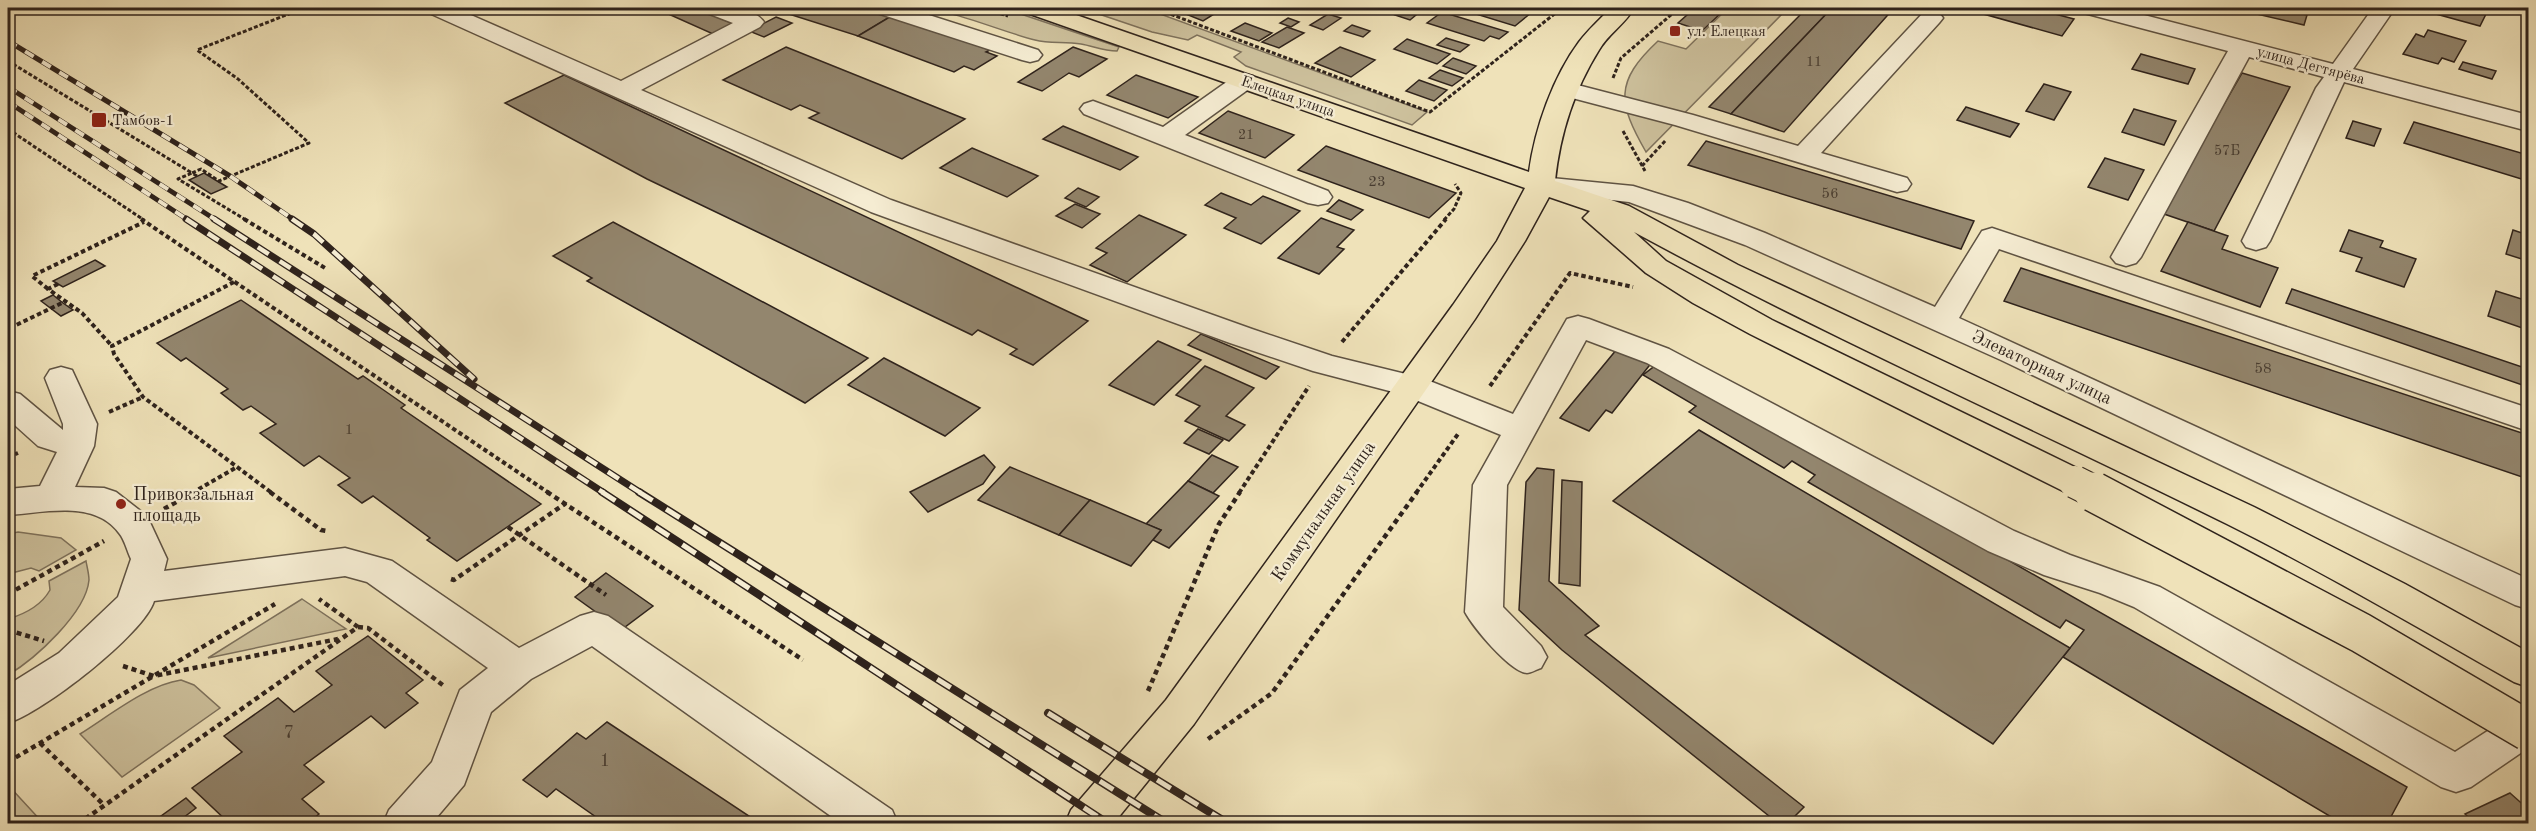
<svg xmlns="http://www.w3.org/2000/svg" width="2536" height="831" viewBox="0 0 2536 831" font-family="'Old Standard TT',serif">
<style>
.green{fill:#cec29e;stroke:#7e725d;stroke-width:1.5}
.building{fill:#93866e;stroke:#2f231c;stroke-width:1.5}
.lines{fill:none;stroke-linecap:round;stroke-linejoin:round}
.minor-casing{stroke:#5f5343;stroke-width:3}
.major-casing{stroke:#2f231c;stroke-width:3}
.path-far2{stroke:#2f231c;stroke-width:3;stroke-dasharray:4 2;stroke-linecap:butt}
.path-far1{stroke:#2f231c;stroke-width:4;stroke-dasharray:4.5 3;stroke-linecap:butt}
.path{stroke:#2f231c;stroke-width:4.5;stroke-dasharray:5 4;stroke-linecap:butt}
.minor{fill:#f5ecd2;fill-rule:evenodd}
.major{fill:#efe2b9;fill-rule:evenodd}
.rail-far2-casing{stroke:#2f231c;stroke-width:5}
.rail-far1-casing{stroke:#2f231c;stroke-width:7}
.rail-casing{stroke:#2f231c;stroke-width:8}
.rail-far2{stroke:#f5ecd2;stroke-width:4;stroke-dasharray:10;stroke-linecap:butt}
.rail-far1{stroke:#f5ecd2;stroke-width:4.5;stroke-dasharray:13;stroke-linecap:butt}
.rail{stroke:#f5ecd2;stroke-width:5;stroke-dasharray:16;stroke-linecap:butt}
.major-bridge-far1-casing{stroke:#2f231c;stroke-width:34;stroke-linecap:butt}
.major-bridge-casing{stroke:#2f231c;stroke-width:42;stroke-linecap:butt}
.major-bridge-far1{stroke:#efe2b9;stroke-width:32}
.major-bridge{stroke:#efe2b9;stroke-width:39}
.poi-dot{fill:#8f2418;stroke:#f5ecd2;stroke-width:2}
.labels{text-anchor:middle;stroke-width:4.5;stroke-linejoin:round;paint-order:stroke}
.far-number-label{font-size:14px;fill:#483c30}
.far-poi-label{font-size:15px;fill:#2f231c;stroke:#f5ecd2;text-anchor:start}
.far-street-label{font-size:15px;fill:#2f231c;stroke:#f5ecd2}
.number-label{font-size:15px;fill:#483c30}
.street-label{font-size:18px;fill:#2f231c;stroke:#f5ecd2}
.poi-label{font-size:18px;fill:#2f231c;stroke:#f5ecd2;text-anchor:start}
.near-number-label{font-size:18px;fill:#483c30}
</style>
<rect width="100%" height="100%" fill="#efe2b9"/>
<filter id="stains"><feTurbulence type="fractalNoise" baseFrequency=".00333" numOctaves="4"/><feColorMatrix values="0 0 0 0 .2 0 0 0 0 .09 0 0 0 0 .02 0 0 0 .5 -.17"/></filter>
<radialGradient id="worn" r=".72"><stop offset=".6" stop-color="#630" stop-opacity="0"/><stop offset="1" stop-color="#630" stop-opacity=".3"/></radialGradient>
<g class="green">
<path d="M924,8H1003L1119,47L1117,51C1103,51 1093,46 1081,44C1065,41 1050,44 1035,40C997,30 963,14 924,8Z"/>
<polygon points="1081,8 1144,8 1427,112 1412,125 1246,66 1234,57 1241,52 1197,35 1188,40 1152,32"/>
<path d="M1728,8H1788L1646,152C1618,103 1614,82 1658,41L1686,49Z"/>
<polygon points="18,532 61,538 76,550 39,571 31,568 8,574 8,534"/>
<path d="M86,561C87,567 89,574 89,580C86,613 35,659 8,675V619C25,614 41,606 50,590L49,581Z"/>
<polygon points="302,599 346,629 208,658"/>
<path d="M181,680L194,685L220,708L122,777L80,734C109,716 147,685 181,680Z"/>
<polygon points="8,785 43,823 8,823"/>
</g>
<g class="building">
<polygon points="655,8 696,8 734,24 713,34"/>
<polygon points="734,8 765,8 758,13"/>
<polygon points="770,8 869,8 893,15 858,36"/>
<polygon points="1171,8 1209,8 1219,11 1203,21"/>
<polygon points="1484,8 1537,8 1515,26 1476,14"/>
<polygon points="1695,8 1702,8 1721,13 1702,31 1678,23"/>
<polygon points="1807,8 1832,8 1731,114 1709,107"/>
<polygon points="1832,8 1894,8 1784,132 1731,114"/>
<polygon points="1985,8 2032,8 2074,19 2062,36 1980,13"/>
<polygon points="2231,8 2276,8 2307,15 2304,25"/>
<polygon points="2440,8 2478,8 2488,10 2480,26 2436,14"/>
<polygon points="1402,10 1416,15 1410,20 1395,15"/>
<polygon points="1442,12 1508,32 1499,39 1490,36 1484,41 1427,23"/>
<polygon points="1328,14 1341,18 1323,30 1310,25"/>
<polygon points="893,15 990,50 986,52 997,56 974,70 964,66 954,72 858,36"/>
<polygon points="776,17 792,23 764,37 749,31"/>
<polygon points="1288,18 1299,22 1291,27 1280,23"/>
<polygon points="1245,23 1272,33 1259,41 1231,31"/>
<polygon points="1352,25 1370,31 1363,37 1344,31"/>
<polygon points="1287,27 1304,33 1279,48 1262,42"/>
<polygon points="2428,30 2466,41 2454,62 2442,58 2438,64 2403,54 2416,34 2424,37"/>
<polygon points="1446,38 1469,45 1460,52 1437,45"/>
<polygon points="1407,39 1450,54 1437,64 1394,49"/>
<polygon points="786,47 965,119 902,159 809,118 819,113 800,105 791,110 723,80"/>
<polygon points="1073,47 1107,59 1079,77 1069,73 1042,91 1018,82"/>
<polygon points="1340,47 1375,60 1351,77 1315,63"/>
<polygon points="2141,54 2195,69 2188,84 2132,69"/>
<polygon points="1453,58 1476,66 1466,74 1443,66"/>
<polygon points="2463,62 2496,71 2492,79 2459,69"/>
<polygon points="1440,70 1463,78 1452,86 1429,78"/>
<polygon points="2242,73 2290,87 2214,231 2161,213"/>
<polygon points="564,75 1088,321 1033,365 1010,354 1017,349 978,330 972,335 647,179 505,103"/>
<polygon points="1136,75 1198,97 1168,118 1107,95"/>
<polygon points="1419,80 1447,90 1434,101 1406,91"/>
<polygon points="2044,84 2071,92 2054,120 2026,111"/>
<polygon points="1966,107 2019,124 2010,137 1957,120"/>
<polygon points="2134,109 2176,121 2164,145 2122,132"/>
<polygon points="1228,111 1294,135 1265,158 1199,133"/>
<polygon points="2353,121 2381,129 2374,146 2346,138"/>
<polygon points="2414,122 2528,155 2528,181 2404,143"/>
<polygon points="1063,126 1138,157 1120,170 1043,139"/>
<polygon points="1706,141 1974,221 1961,249 1688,165"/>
<polygon points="1326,146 1456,193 1429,218 1298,170"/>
<polygon points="972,148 1038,176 1007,197 940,168"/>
<polygon points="2105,158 2144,170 2128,200 2088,187"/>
<polygon points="204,173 227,187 211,194 189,180"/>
<polygon points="1078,188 1099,197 1086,207 1065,198"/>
<polygon points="1221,193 1251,205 1263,196 1300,211 1261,244 1224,228 1236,218 1205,205"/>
<polygon points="1339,200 1363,210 1351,220 1327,211"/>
<polygon points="1075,204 1100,214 1082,228 1056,216"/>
<polygon points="1139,215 1186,235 1127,282 1090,265 1107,253 1096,248"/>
<polygon points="1321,218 1354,230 1337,247 1344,249 1319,274 1278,258"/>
<polygon points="613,222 868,358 805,403 587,281 592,278 553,256"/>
<polygon points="2188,222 2228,236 2222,249 2278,268 2260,307 2161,271"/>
<polygon points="2349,230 2383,241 2380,247 2416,259 2404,287 2356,271 2362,258 2340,251"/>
<polygon points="2513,230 2528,235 2528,261 2506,254"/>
<polygon points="95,260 105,266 63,287 53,281"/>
<polygon points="2021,268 2528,435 2528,479 2004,301"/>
<polygon points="2292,289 2528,369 2528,387 2286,303"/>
<polygon points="2496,291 2528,301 2528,330 2488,316"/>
<polygon points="53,295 63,303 73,310 61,316 41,301"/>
<polygon points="241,300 358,379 363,376 385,391 405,405 401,408 541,504 457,561 427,540 430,538 373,496 362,503 338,485 350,478 319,456 304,466 260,433 276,424 251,406 243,410 221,393 228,389 186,358 181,361 157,343"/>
<polygon points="1201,334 1279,367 1266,379 1188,345"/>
<polygon points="1158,341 1201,360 1154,405 1109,385"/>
<polygon points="1622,343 1656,357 1612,413 1606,410 1589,431 1560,418"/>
<polygon points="884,358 980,408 945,436 848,385"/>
<polygon points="1660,362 2407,787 2387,824 2343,824 2063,657 2084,630 2066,620 2060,628 1808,482 1815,475 1792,461 1784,468 1689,412 1696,406 1643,375"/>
<polygon points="1205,366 1254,388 1226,416 1245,425 1229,441 1185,421 1200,406 1176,395"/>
<polygon points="1198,429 1223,440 1209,454 1184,443"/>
<polygon points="1699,430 2070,648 1993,744 1613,501"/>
<polygon points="984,455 995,467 983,484 928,512 910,492"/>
<polygon points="1212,455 1238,467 1213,493 1188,481"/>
<polygon points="1010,467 1090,500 1059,535 978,500"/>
<polygon points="1537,468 1554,470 1549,581 1599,626 1585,635 1804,807 1787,824 1779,824 1562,650 1519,610 1526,482"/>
<polygon points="1562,480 1582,482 1580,586 1559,583"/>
<polygon points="1188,481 1219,496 1169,548 1153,540 1161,530 1146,524"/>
<polygon points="1090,500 1161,530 1131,566 1059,535"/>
<polygon points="606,573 653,606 621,630 575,597"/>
<polygon points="368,636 423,680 406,693 418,703 385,728 371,716 304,765 324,782 302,799 319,814 307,824 230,824 192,788 242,752 224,736 278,698 294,712 332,685 316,671"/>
<polygon points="607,722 761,824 606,824 556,789 547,797 523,780 577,733 586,739"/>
<polygon points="2510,793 2528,809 2528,824 2476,824 2465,814"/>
<polygon points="186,798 196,808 175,824 150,824"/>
</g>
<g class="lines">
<defs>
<g id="minor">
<path d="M426,8H455L621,81L733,23L707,13L704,8C722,8 752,5 764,22L760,27L641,90L891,200L1252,329L1332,356L1422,378L1513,414L1567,319L1578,316L1589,319L1669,349L2014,531L2070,555L2160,587L2455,752L2514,714L2528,709V748L2471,787L2456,792L2441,787L2134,607L2100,593L2044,575L1988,551L1647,363L1586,340L1507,485L1503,607L1541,646L1547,657L1541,668C1537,669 1531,673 1527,673C1510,672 1473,627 1465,612L1473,485L1501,435L1401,394L1313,371L1230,343L871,212L429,13Z"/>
<polygon points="874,8 907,8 1038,50 1042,55 1038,60 1030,62 1022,60 877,13"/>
<polygon points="2081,8 2117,8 2333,64 2373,8 2395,8 2353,69 2528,115 2528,131 2344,82 2270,241 2266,247 2256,250 2246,247 2242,241 2316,88 2324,77 2249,57 2141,257 2136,263 2126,266 2116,263 2111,257 2228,51 2084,13"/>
<polygon points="1931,11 1939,13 1943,18 1939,23 1821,153 1907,178 1911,184 1907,190 1897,192 1675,125 1557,94 1554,89 1557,84 1566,82 1693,115 1798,146 1923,13"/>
<polygon points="1244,74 1253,76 1256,81 1253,86 1185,135 1328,191 1332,197 1328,203 1318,205 1308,203 1084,114 1080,109 1084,104 1093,101 1163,127 1235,76"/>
<polygon points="1541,177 1633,186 1688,203 1765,233 1935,307 1982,231 1992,228 2528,408 2528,431 1999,249 1959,318 2528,579 2528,609 2515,605 2001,360 1745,245 1629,202 1531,191 1527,185 1531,179"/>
<path d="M61,367L72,370L97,424L94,446L75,487L104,488L116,492L147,516L167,559L164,571L345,548L392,561L519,648L580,616L594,612L608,616L892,810L898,824H842L592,646L531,679L491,712L464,785L431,824H383L389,810L432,762L460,690L488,668L367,582L345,576L154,601C144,634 42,713 8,723V685L59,653L118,597L131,559C127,551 125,540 119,533C94,499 43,513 8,515V489L40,486L57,452L38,446L8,419V391L20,394L63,430V424L45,378L50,370Z"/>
</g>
<path id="major" d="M1024,8H1056L1529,172C1535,128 1553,77 1579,42C1588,30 1600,19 1611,8H1634C1626,23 1608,34 1599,50C1574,90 1560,134 1555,181L1629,206L1738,265L2254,507L2405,584L2528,652V687L2514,682C2419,628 2325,573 2227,524C2029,426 1827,337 1634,232L1666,261L1772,320L2087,473L2092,482L2087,491L2075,494L2063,491L1750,334L1693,303L1646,273L1583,218L1590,211L1549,197L1525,241L1475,319L1194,724L1113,824H1065L1071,810L1166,700L1453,305L1497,241L1525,188L1027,13Z"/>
</defs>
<use href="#minor" class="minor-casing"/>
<use href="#major" class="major-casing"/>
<g class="path-far2">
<polyline points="983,8 1008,16"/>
<polyline points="1154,8 1430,112 1562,8"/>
<polyline points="8,61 192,173 178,179 246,220"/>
<polyline points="1613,78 1621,58 1679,8"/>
<polyline points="8,129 144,220"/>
<polyline points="1623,131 1645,171"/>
<polyline points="1642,166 1666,140"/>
<polyline points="197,176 192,173 201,169 219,181 309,143 238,79 197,50 304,8"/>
<polyline points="1444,220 1454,209 1461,193 1455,184"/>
</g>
<g class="path-far1">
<polyline points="141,219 549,493"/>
<polyline points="244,219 325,268"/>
<polyline points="234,282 112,346 114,354 143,397 272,493"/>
<polyline points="58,284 48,289 82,313 112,346"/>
<polyline points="48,289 32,276 144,222"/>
<polyline points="10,328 66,301"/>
<polyline points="1342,342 1446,219"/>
<polyline points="1490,386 1570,273 1633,287"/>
<polyline points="109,412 143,397"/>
<polyline points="8,457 18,453"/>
<polyline points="192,493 237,467"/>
<polyline points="1239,493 1309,386"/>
<polyline points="1416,493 1458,434"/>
</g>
<g class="path">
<polyline points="270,492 321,530 327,531"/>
<polyline points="547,492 803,660"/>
<polyline points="164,509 194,492"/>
<polyline points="508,527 606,595"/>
<polyline points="451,579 454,580 566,503"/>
<polyline points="8,594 104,541"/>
<polyline points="358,627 368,628 444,686"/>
<polyline points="8,630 44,641"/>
<polyline points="123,666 154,676 338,639"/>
<polyline points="1148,691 1219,524 1240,492"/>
<polyline points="1208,739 1272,693 1417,492"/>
<polyline points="40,743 104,805"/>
<polyline points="8,762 275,604"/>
<polyline points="78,824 358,627 319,599"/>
</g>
<use href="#minor" class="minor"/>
<use href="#major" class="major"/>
<defs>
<g id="rail-far2">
<polyline points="8,41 230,176 294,220"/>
<polyline points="8,87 216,220"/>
<polyline points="8,102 188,220"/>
</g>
<g id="rail-far1">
<polyline points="186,219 604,493"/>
<polyline points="214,219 641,493"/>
<polyline points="292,219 314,234 474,379"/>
</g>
<g id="rail">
<polyline points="602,492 1109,824"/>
<polyline points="639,492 1168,824"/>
<polyline points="1048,713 1229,824"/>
</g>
</defs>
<use href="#rail-far2" class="rail-far2-casing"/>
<use href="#rail-far1" class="rail-far1-casing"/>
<use href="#rail" class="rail-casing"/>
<use href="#rail-far2" class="rail-far2"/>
<use href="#rail-far1" class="rail-far1"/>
<use href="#rail" class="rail"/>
<defs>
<polyline id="major-bridge-far1" points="2075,482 2097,493"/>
<polyline id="major-bridge" points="2094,492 2361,633 2528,731"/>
</defs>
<use href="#major-bridge-far1" class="major-bridge-far1-casing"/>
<use href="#major-bridge" class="major-bridge-casing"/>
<use href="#major-bridge-far1" class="major-bridge-far1"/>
<use href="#major-bridge" class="major-bridge"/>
</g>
<g class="poi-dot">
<rect x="1669" y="25" width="12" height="12" rx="3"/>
<rect x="91" y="112" width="16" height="16" rx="3"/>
<circle cx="121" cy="504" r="6"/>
</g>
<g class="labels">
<g class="far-number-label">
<text x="1814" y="66">11</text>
<text x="1246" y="139">21</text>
<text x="2227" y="155">57Б</text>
</g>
<g class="far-poi-label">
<text x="1687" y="36">ул. Елецкая</text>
<text x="112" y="125">Тамбов-1</text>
</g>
<g class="far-street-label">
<text transform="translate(2311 65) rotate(15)" y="5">улица Дегтярёва</text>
<text transform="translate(1288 96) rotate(19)" y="5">Елецкая улица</text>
</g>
<g class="number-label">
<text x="1377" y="186">23</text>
<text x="1830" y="198">56</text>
<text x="2263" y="373">58</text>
<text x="349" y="434">1</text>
</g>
<g class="street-label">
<text transform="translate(2042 367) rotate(25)" y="6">Элеваторная улица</text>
<text transform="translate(1323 511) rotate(-55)" y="6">Коммунальная улица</text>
</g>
<g class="poi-label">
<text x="133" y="500">Привокзальная<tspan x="133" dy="21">площадь</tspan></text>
</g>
<g class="near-number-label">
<text x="289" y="738">7</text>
<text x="605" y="766">1</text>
</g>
</g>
<rect width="2536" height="831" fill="none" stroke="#efe2b9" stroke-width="30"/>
<rect x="9" y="9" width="2518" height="813" fill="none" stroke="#2f231c" stroke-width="3"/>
<rect x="15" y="15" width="2506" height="801" fill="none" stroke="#2f231c" stroke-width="1.5"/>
<rect width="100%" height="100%" filter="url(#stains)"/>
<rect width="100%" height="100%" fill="url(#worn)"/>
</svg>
